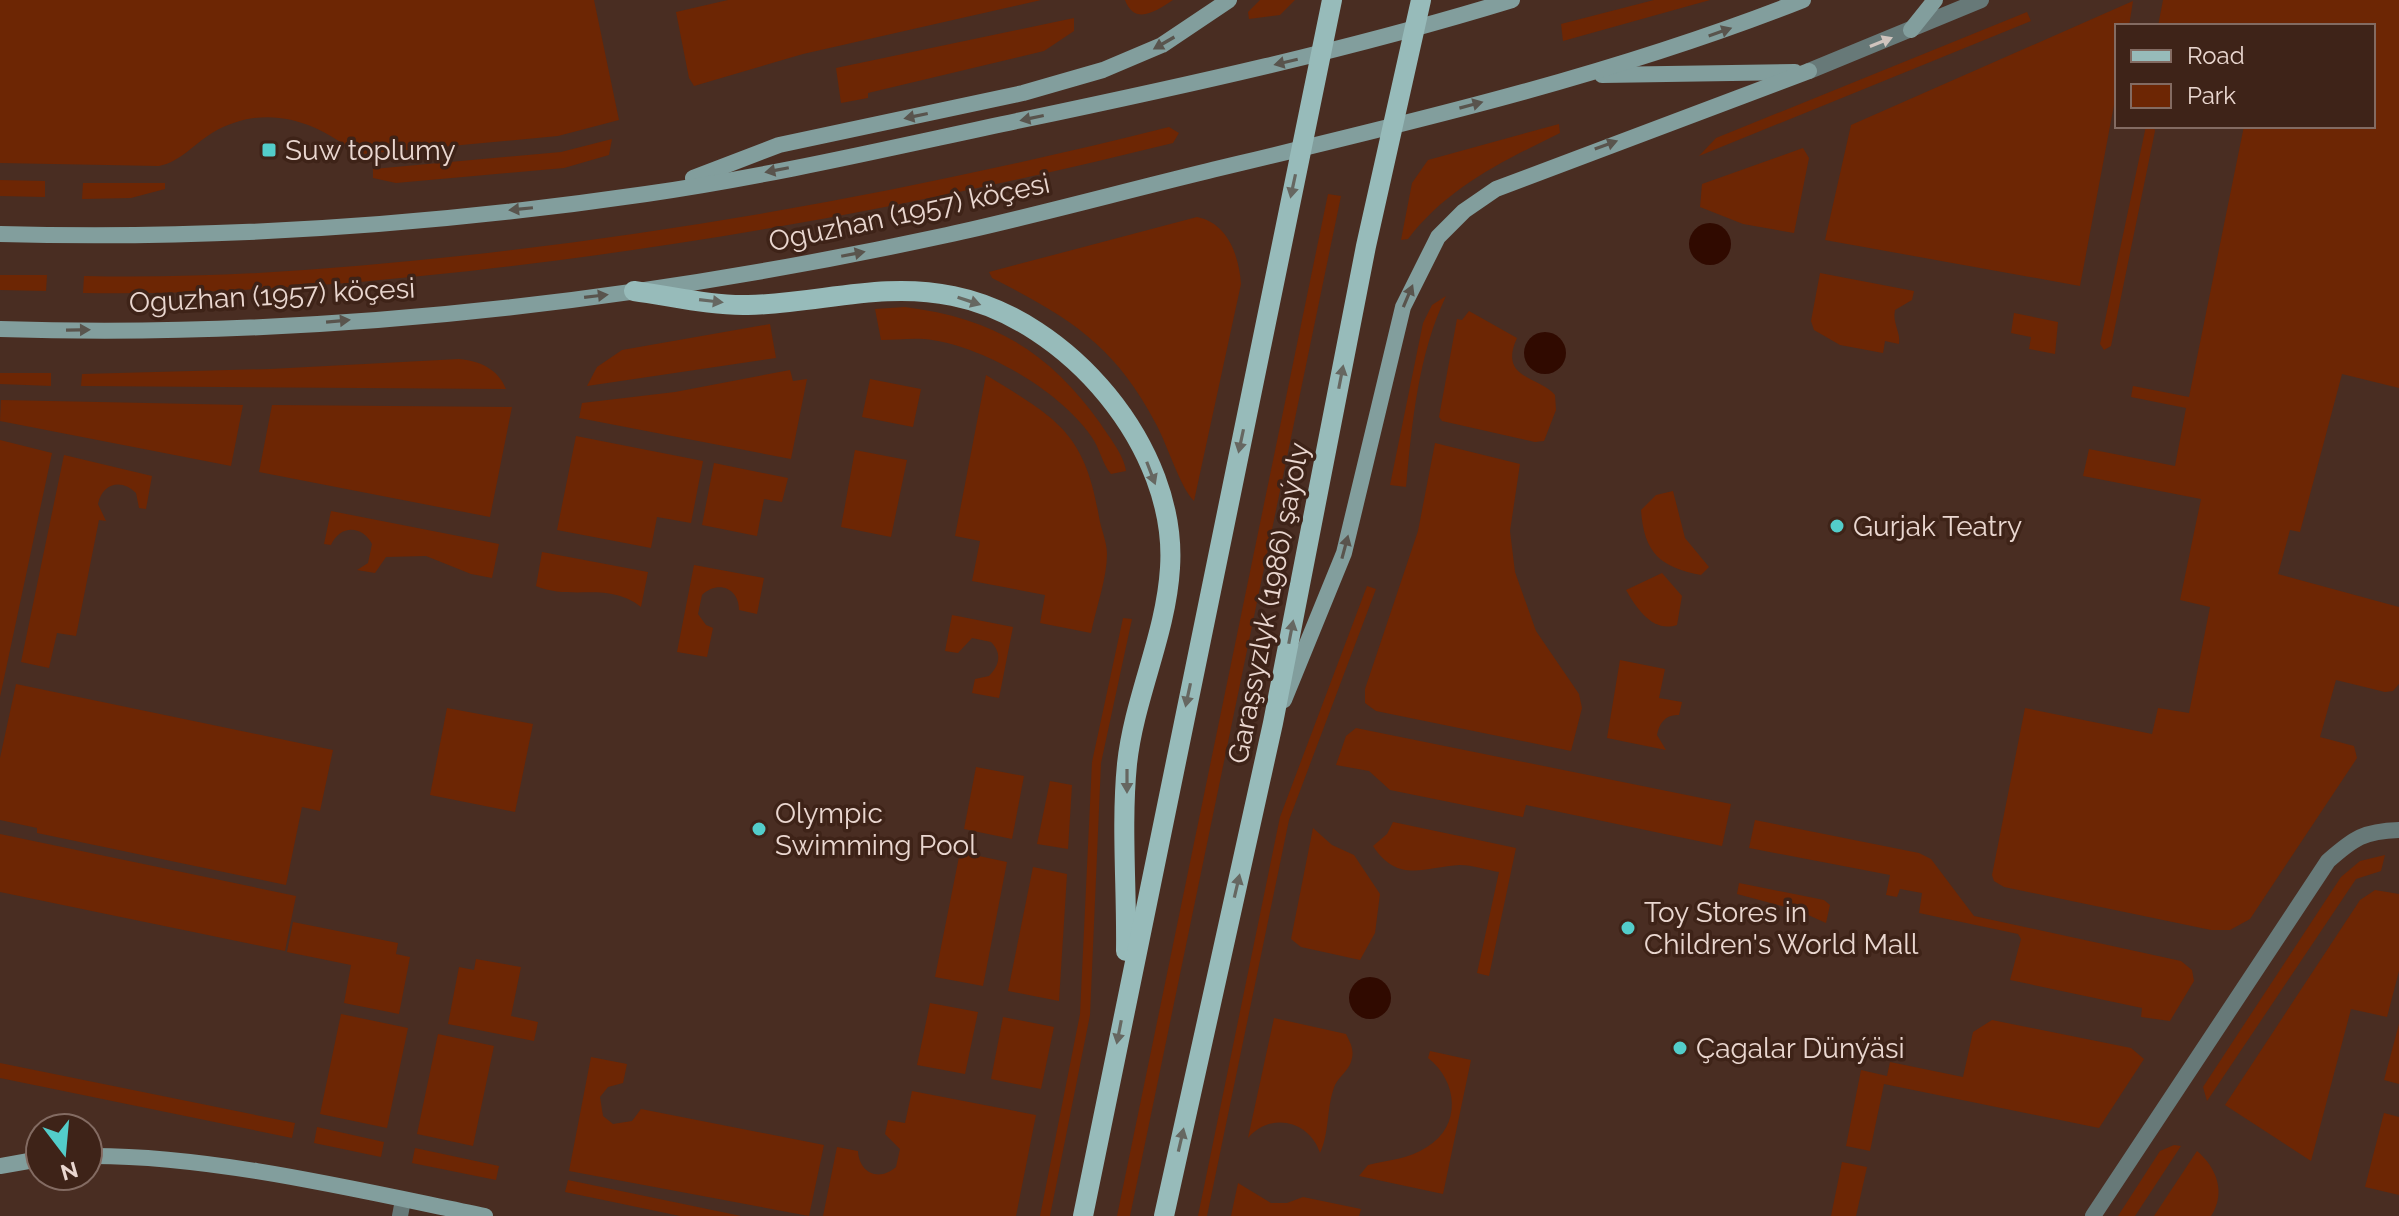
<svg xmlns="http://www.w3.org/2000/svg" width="2399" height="1216" viewBox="0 0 2399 1216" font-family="Raleway,sans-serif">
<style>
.green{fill:#6d2604}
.water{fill:#300a00}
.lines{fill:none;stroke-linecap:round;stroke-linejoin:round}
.street{stroke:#677978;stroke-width:16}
.secondary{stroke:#829e9d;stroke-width:16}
.primary{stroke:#97bbba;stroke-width:20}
.oneway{fill:#59544d}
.oneway2{fill:#d0c4be}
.oneway3{fill:#666761}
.poi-dot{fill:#53cdca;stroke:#3e2318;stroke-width:3}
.labels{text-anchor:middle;stroke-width:7;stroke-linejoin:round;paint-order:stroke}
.poi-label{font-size:28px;fill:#ead7d0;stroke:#3e2318;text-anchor:start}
.street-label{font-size:28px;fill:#ead7d0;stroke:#3e2318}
</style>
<rect width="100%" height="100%" fill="#492d22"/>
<g class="green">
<path d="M0,0H594L619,120L558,136L364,154L356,153C312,119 264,103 212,133C194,144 180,162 159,166L0,163Z"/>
<polygon points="728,0 1041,0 803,54 694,86 689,78 676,12"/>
<path d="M1125,0H1173C1156,11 1135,26 1125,0Z"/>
<polygon points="1260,0 1295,0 1280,15 1249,19 1248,12"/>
<polygon points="1654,0 1710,0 1563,41 1561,24"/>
<polygon points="2163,0 2399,0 2399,388 2342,374 2300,532 2290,530 2278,574 2399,607 2399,684 2393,691 2385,692 2336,680 2320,737 2354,746 2357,758 2250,919 2230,930 2211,930 2004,887 1994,881 1992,875 2025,708 2152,734 2158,708 2189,713 2210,607 2180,600 2201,499 2083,476 2089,449 2175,466 2186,408 2131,397 2133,386 2189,397 2244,126 2373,126 2373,26 2158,26"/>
<polygon points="2133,1 2129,26 2117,26 2117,89 2080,286 1825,240 1851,125"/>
<polygon points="2027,12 2031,21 1699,156 1716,138"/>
<polygon points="1074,18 1074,31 1044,51 868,93 868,98 841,103 836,68"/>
<path d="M1559,124L1560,133C1503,161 1448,187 1408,239L1401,240L1412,183L1428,160Z"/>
<polygon points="2146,126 2154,126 2155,131 2111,346 2104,350 2100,344"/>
<path d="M1169,127L1179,133L1173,143C938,201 711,244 470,271C341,285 213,295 83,293L84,276C213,279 341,269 469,255C706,229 938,185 1169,127Z"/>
<polygon points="612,139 609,155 564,168 396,183 373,178 373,169 561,152"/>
<polygon points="1803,148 1809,158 1794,233 1743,224 1700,207 1702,184"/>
<polygon points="0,180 45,181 45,197 0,196"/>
<polygon points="83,183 165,183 165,189 131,198 82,199"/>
<polygon points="1328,194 1341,196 1130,1216 1117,1216"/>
<path d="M1197,217C1228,223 1239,256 1241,284L1194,501C1180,487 1167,444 1156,424C1115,345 1069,317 992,278L989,272Z"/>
<path d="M1820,273L1914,291L1912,300L1895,310C1892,323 1901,332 1899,344L1885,341L1883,353L1840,345L1814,330L1811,321Z"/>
<polygon points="0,275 47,275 46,291 0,290"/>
<path d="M1446,296C1418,355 1412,423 1406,487L1390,485L1423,323L1432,305Z"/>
<path d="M905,307C992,318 1049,351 1100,423C1109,437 1124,455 1126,471L1111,474C1102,464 1100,448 1091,436C1059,390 980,344 924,339C910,338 895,340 881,340L875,309Z"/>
<path d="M1469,311L1517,338C1498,379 1539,376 1555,395L1556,410L1544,441L1535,442L1442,421L1439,417L1457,319L1462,320Z"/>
<polygon points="2014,313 2058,322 2055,354 2029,349 2031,337 2011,333"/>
<polygon points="770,324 776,358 587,386 597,367 622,350"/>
<path d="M459,359C480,361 498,369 506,389L81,386L82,374L270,369Z"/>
<polygon points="790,370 793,381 807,379 791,459 579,418 582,403 675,392"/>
<polygon points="0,373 51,373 51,386 0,384"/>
<path d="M986,375C1056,418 1085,432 1099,517C1101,529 1107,542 1107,554C1107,578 1096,608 1091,633L1040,623L1045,595L972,581L980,541L955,536Z"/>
<polygon points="870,379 921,389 913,427 862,417"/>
<polygon points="1,400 243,405 231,466 0,421"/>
<polygon points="272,405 512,407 490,517 259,472"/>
<polygon points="576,436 703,461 691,523 657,517 651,548 557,530"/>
<polygon points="0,440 52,453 0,697"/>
<polygon points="1435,443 1520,464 1510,531 1515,572 1536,631 1579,694 1582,708 1571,751 1376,711 1365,703 1365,689 1418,531"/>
<polygon points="855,450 907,460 891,537 841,527"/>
<path d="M64,455L152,476L146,509L139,508L136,493C121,478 102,484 98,504L106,521L99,520L76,636L57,633L49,668L21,662Z"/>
<polygon points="714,463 788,478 782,502 764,499 757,536 702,525"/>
<path d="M1673,491L1685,538L1709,567L1701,575C1660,567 1644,553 1641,510L1656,495Z"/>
<path d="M331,511L499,544L492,578L471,574L426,556L386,557L375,573L357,570L368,563L372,544C362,525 340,525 331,545L324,544Z"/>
<path d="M542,552L648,572L641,607C608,581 571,601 536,586Z"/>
<path d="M694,565L764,578L757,614L739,610C739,588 718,580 702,595L698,614L706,625L713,628L707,657L677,652Z"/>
<path d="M1662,573L1682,596L1677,625C1653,633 1637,609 1626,590Z"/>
<polygon points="1367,586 1376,589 1289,820 1207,1216 1198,1216 1280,817"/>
<path d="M952,615L1013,627L999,698L972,693L975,679L989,676C1000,665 1002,653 991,642L972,638L958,653L945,651Z"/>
<polygon points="1123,618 1132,619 1101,763 1090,1015 1050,1216 1040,1216 1080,1014 1092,762"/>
<path d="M1620,660L1665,669L1659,698L1682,702L1679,715C1666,714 1659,723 1657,735L1666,750L1607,738Z"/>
<polygon points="16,684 333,750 320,811 302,807 286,885 37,833 37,828 0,820 0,758"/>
<polygon points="447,708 533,724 515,812 430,795"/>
<polygon points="1356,728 1731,804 1722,846 1526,805 1523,817 1390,790 1369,771 1336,765 1346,736"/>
<polygon points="976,767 1024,776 1012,839 964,829"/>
<polygon points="1050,781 1072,785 1068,849 1037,844"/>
<polygon points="1755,820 1919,853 1931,859 1974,916 2181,961 2192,970 2194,981 2170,1021 2141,1017 2142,1008 2010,980 2021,939 2018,934 1919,913 1922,893 1900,889 1897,897 1886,895 1890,875 1749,848"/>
<path d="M1393,822L1516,848L1489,976L1477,973L1499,872C1487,870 1472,865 1460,865C1424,867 1398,884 1373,846L1387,834Z"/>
<polygon points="1313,828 1332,845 1354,855 1380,894 1375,933 1360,960 1301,947 1291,939"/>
<polygon points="0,834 296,896 285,951 0,892"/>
<polygon points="960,852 1007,862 983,986 935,977"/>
<polygon points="2385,855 2381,871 2356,879 2207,1101 2203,1087 2341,877 2360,861"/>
<polygon points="1033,867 1067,874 1059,1001 1008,991"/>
<polygon points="1739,883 1824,900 1830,905 1826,923 1797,910 1737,894"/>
<polygon points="2375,890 2399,894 2399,971 2387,1017 2351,1009 2311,1161 2225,1105 2360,900"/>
<polygon points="293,922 398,943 396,954 410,957 399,1014 344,1003 351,965 287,952"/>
<polygon points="476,959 521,967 511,1016 538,1022 534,1041 448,1024 459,967 474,970"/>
<polygon points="930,1003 978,1012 965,1074 917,1065"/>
<polygon points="341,1014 408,1028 387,1128 320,1114"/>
<polygon points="1003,1017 1054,1027 1041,1089 991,1079"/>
<path d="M1274,1018L1346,1034C1350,1042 1354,1049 1352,1058C1350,1070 1340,1075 1335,1085C1326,1107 1330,1132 1320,1153C1310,1121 1271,1111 1248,1138Z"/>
<polygon points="1992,1020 2131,1048 2144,1059 2099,1128 1884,1084 1870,1151 1846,1146 1861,1070 1887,1076 1890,1062 1963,1077 1973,1032"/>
<polygon points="2399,1024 2399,1084 2384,1080"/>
<polygon points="438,1034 494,1046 473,1146 417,1134"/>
<path d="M1430,1051L1471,1060L1443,1194L1359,1176L1368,1165C1388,1160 1409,1159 1427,1147C1462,1126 1458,1081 1428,1058Z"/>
<polygon points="591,1057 627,1064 623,1083 608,1087 600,1097 603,1116 613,1124 632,1121 641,1109 824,1145 809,1216 569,1171"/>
<polygon points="0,1063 295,1123 292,1138 0,1078"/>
<path d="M912,1091L1036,1115L1016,1216H823L837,1147L858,1151C859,1173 879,1182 896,1167L900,1149L885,1134L888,1120L905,1123Z"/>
<polygon points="2384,1113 2399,1117 2399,1195 2365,1187"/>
<polygon points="317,1127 384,1142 381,1157 314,1143"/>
<polygon points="2174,1145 2181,1146 2135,1216 2118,1216 2160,1151"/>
<polygon points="415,1148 499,1166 496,1180 412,1163"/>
<path d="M2197,1151C2217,1168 2226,1193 2211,1216H2154Z"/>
<polygon points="1842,1162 1867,1167 1856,1216 1831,1216"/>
<polygon points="568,1180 741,1216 680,1216 565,1192"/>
<polygon points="1238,1183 1271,1203 1287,1203 1303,1197 1361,1209 1359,1216 1231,1216"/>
</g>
<g class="water">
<circle cx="1710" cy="244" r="21"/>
<circle cx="1545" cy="353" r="21"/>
<circle cx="1370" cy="998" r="21"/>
</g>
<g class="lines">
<g class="street">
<polyline points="1809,71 1981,0"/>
<polyline points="400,1216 403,1200"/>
<path d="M2093,1216L2328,861C2354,838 2364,831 2399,830"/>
</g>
<g class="secondary">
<polyline points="1911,30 1935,0"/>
<polyline points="1602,75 1795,72"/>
<polyline points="693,178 779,145 1023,93 1103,70 1162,45 1229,0"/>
<path d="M0,234C215,240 433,225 646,194C771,176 894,147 1017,121C1184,86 1349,50 1512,0"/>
<path d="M0,329C316,339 638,302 947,235C1034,216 1121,192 1208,171C1408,123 1611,76 1803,0"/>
<polyline points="1284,700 1344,553 1403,307 1438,237 1464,211 1496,189 1809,71"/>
<path d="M88,1156C213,1155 362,1191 485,1216"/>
<polyline points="0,1166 40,1159"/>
</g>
<g class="primary">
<path d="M634,291C671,296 711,306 748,305C818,304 881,281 953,296C1068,319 1178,448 1170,568C1166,635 1134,698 1127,764C1121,825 1127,890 1126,951"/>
<polyline points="1083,1216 1332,0"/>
<polyline points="1164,1216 1273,723 1366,246 1421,0"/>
</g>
</g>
<defs><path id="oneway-solid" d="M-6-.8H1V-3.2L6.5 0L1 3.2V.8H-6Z" transform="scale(2)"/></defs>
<g class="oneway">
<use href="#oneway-solid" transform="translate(1720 32) rotate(-19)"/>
<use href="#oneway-solid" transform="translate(1164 43) rotate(150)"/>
<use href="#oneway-solid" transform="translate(1286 62) rotate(167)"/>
<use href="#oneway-solid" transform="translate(1471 105) rotate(-15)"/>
<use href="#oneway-solid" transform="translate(916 116) rotate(168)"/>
<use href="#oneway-solid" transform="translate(1032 118) rotate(168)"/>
<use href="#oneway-solid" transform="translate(1606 145) rotate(-20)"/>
<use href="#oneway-solid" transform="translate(777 170) rotate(169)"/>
<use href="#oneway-solid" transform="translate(521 209) rotate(174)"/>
<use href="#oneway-solid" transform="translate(853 254) rotate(-11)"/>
<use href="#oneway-solid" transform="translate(596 296) rotate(-7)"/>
<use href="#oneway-solid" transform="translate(1408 296) rotate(-67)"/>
<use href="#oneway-solid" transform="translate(338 321) rotate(-5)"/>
<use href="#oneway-solid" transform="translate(78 330) rotate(-1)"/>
<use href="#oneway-solid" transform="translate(1345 547) rotate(-75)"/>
</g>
<use class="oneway2" href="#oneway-solid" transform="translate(1881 42) rotate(-22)"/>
<g class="oneway3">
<use href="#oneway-solid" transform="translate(1293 186) rotate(102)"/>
<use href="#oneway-solid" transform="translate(711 301) rotate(7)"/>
<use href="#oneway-solid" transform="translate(969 301) rotate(18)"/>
<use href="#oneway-solid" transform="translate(1341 377) rotate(-79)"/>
<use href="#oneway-solid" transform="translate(1241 441) rotate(102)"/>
<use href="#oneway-solid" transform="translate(1151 473) rotate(69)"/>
<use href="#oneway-solid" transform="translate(1291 632) rotate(-79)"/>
<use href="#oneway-solid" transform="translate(1188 695) rotate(102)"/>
<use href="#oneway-solid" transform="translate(1127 781) rotate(90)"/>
<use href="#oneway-solid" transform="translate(1237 886) rotate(-77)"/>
<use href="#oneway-solid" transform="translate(1119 1032) rotate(101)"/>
<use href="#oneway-solid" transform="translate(1181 1140) rotate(-77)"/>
</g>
<g class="poi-dot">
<rect x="261" y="142" width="16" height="16" rx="4"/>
<circle cx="1837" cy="526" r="8"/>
<circle cx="759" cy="829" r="8"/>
<circle cx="1628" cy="928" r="8"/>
<circle cx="1680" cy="1048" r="8"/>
</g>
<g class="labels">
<g class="poi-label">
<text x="285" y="160">Suw toplumy</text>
<text x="1853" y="536">Gurjak Teatry</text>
<text x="775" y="823">Olympic<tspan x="775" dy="32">Swimming Pool</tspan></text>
<text x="1644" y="922">Toy Stores in<tspan x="1644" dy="32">Children's World Mall</tspan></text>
<text x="1696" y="1058">Çagalar Dünýäsi</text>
</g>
<g class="street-label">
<text transform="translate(909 212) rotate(-12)" y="10">Oguzhan (1957) köçesi</text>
<text transform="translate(272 295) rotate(-3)" y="10">Oguzhan (1957) köçesi</text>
<text transform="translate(1268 603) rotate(-79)" y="10">Garaşsyzlyk (1986) şaýoly</text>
</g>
</g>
<rect x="2115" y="24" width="260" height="104" fill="#3e2318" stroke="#836b62" stroke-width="2"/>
<rect x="2131" y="50" width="40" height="12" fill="#97bbba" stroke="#836b62" stroke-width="2"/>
<text x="2187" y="64" font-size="24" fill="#ead7d0">Road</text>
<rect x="2131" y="84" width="40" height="24" fill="#6d2604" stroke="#836b62" stroke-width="2"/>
<text x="2187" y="104" font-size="24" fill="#ead7d0">Park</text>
<g transform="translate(64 1152) rotate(164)"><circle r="38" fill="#3e2318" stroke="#836b62" stroke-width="2"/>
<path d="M0-6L14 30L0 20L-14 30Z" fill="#53cdca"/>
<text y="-12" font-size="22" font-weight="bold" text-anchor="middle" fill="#ead7d0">N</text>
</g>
</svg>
